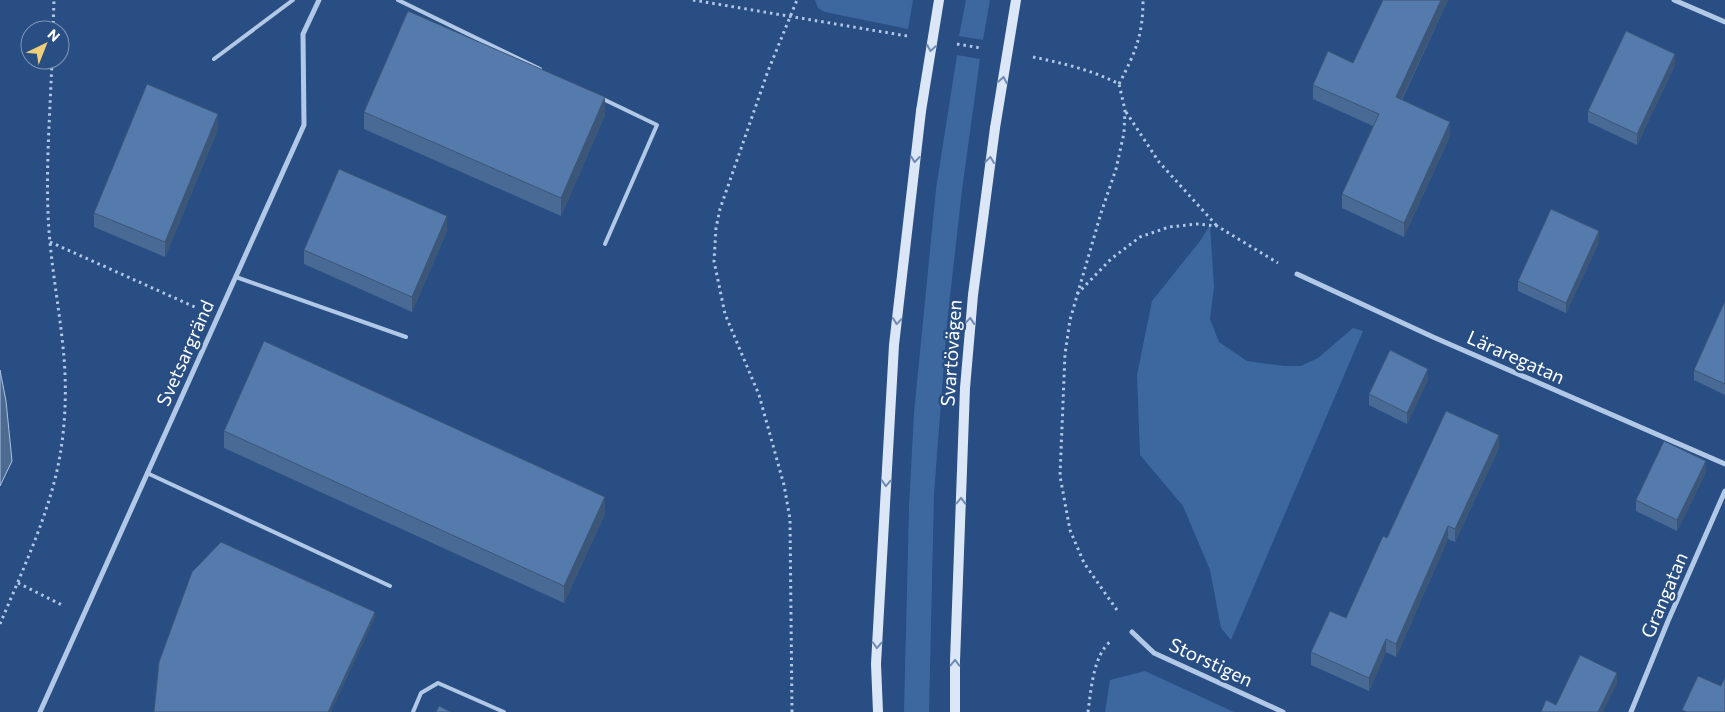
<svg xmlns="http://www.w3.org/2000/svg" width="1725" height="712" viewBox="0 0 1725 712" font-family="Commissioner,sans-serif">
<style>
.green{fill:#3d689f}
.water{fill:#4e6a8f;stroke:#a6c3e7}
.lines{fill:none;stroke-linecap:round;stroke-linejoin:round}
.path{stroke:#b1c9e7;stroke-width:3;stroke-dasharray:2.5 4;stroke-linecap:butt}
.lane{stroke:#b1c9e7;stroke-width:4}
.street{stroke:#b1c9e7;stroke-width:5}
.secondary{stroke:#dbe6f6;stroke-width:10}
.secondary-bridge{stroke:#dbe6f6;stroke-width:10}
.wall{fill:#496a94}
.shaded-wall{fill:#3c5678}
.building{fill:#557bac;stroke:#3c5678}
.oneway{stroke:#708bb1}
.labels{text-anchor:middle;stroke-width:5;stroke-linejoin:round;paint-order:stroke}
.street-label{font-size:19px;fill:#fff;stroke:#284e83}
</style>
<rect width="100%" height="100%" fill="#284e83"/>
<g class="green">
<polygon points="815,0 913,0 908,29 825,12 818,8"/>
<polygon points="966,0 990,0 983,40 959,36"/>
<polygon points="957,55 980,59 962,190 947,323 934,494 929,712 904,712 909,507 914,413 936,189"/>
<polygon points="1210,225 1214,287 1210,319 1219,342 1247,361 1284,366 1301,366 1318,358 1353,328 1363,331 1231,640 1221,628 1210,570 1183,506 1140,455 1137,375 1152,301 1200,241"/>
<polygon points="1145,671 1234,712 1105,712 1110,680"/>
</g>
<polygon class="water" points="0,370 6,401 12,461 0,486"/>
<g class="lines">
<g class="path">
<polyline points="693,0 907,36"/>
<polyline points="53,30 54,0"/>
<polyline points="957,44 981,48"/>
<path d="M1033,57C1062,63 1092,70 1119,84L1125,110L1124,133L1116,169L1101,213L1070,320L1065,354L1060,476L1070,530L1084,563L1119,613"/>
<path d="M1119,84C1135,53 1143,36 1143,0"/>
<polyline points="1126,112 1159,162 1217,226"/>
<polyline points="50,242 197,308"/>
<polyline points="1077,294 1111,259 1140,237 1169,227 1197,224 1217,226 1278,263"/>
<polyline points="18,583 64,606"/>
<path d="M0,624C21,574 49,514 59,461C66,424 67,384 63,347C59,308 52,270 49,231C45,175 50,116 52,60"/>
<polyline points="792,712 790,519 784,485 759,395 725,314 714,261 716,228 720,209 768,71 797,0"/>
<path d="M1088,712C1091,691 1093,655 1111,641"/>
</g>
<g class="lane">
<polyline points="398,0 540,69"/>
<polyline points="214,59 293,0"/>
<polyline points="603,99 657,125 605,244"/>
<polyline points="236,277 406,337"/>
<polyline points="147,473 390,586"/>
<polyline points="413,712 421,693 438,683 504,712"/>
</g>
<g class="street">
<polyline points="1674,0 1725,22"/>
<polyline points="1297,274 1433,337 1725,464"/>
<polyline points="1132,632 1154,653 1283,712"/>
<polyline points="40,712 304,125 303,34 319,0"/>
<polyline points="1631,712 1668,621 1725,491"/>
</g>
<g class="secondary">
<polyline points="878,712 876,664 894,345 921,111"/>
<polyline points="955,712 955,661 965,388 973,295 995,128"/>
</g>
<g class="secondary-bridge">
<polyline points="921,111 939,0"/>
<polyline points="995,128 1016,0"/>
</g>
</g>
<g class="wall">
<polygon points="1383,0 1448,0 1402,100 1450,136 1404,237 1342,208 1342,194 1373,126 1313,99 1313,85 1353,63"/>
<polygon points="1675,65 1637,145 1588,122 1588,111"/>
<polygon points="364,112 605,115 561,216 364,129"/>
<polygon points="218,129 165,257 94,227 94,213"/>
<polygon points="447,231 412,312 304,264 304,250"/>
<polygon points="1599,242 1566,313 1518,291 1518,281"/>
<polygon points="1725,301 1725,395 1694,380 1694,370"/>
<polygon points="1428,380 1407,424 1369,405 1369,394"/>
<polygon points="224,431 605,514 564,603 224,448"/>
<polygon points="1499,448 1455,542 1448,539 1396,657 1386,652 1369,691 1311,665 1311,652 1346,618 1387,538"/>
<polygon points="1706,472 1677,531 1636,511 1636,500"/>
</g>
<g class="shaded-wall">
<polygon points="1441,0 1448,0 1396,111 1396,97"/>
<polygon points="1675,54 1675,65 1637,145 1637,134"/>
<polygon points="605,97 605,115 561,216 561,198"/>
<polygon points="218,114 218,129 165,257 165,242"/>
<polygon points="1450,122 1450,136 1404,237 1404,223"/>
<polygon points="447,216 447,231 412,312 412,297"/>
<polygon points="1599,231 1599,242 1566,313 1566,303"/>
<polygon points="1428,369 1428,380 1407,424 1407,413"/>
<polygon points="1499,435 1499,448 1455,542 1455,529"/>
<polygon points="1706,461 1706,472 1677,531 1677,520"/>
<polygon points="605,497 605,514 564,603 564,586"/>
<polygon points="1448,526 1448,539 1396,657 1396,644"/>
<polygon points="375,612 375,618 331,712 328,712"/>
<polygon points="1386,639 1386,652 1369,691 1369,678"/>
<polygon points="1617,673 1617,684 1603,712 1598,712"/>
</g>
<g class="building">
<polygon points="1383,0 1441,0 1396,97 1450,122 1404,223 1342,194 1379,114 1313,85 1328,51 1353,63"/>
<polygon points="408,11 605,97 561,198 364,112"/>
<polygon points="1626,31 1675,54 1637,134 1588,111"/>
<polygon points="147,84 218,114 165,242 94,213"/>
<polygon points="339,169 447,216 412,297 304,250"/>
<polygon points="1551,209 1599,231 1566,303 1518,281"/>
<polygon points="1725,301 1725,384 1694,370"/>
<polygon points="264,341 605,497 564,586 224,431"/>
<polygon points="1390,350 1428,369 1407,413 1369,394"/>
<polygon points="1446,411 1499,435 1455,529 1448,526 1396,644 1386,639 1369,678 1311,652 1330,611 1346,618 1383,536 1387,538"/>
<polygon points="1664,441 1706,461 1677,520 1636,500"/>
<polygon points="221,542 375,612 328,712 154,712 159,662 192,572"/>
<polygon points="1580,655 1617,673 1598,712 1541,712 1546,700 1556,705"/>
<polygon points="1698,676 1721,686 1725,677 1725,712 1687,712 1682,710"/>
<polygon points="439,706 451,712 436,712"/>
</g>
<defs><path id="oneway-chevron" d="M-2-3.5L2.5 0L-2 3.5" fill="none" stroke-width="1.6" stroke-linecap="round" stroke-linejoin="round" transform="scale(1.25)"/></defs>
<g class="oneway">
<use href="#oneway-chevron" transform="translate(931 48) rotate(99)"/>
<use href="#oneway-chevron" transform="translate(1003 80) rotate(-80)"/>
<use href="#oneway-chevron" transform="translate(915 159) rotate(96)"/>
<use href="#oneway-chevron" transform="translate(990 160) rotate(-83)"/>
<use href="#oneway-chevron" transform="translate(897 321) rotate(96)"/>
<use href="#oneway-chevron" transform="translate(970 321) rotate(-85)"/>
<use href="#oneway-chevron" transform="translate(886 483) rotate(93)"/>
<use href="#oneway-chevron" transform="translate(961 501) rotate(-88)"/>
<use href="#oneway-chevron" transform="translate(877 645) rotate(93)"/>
<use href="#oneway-chevron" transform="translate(955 663) rotate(-89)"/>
</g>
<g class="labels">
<g class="street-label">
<text transform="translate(185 353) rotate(-66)" y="7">Svetsargränd</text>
<text transform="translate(951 353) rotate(-86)" y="7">Svartövägen</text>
<text transform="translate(1516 357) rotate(24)" y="7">Läraregatan</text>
<text transform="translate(1664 595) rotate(-67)" y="7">Grangatan</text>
<text transform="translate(1211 662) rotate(25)" y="7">Storstigen</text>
</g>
</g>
<g transform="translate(45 45) rotate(43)"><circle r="24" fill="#284e83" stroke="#7e95b5"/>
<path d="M0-4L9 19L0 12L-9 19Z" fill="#eece78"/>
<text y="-8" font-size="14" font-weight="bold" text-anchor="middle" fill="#ffffff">N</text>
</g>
</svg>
